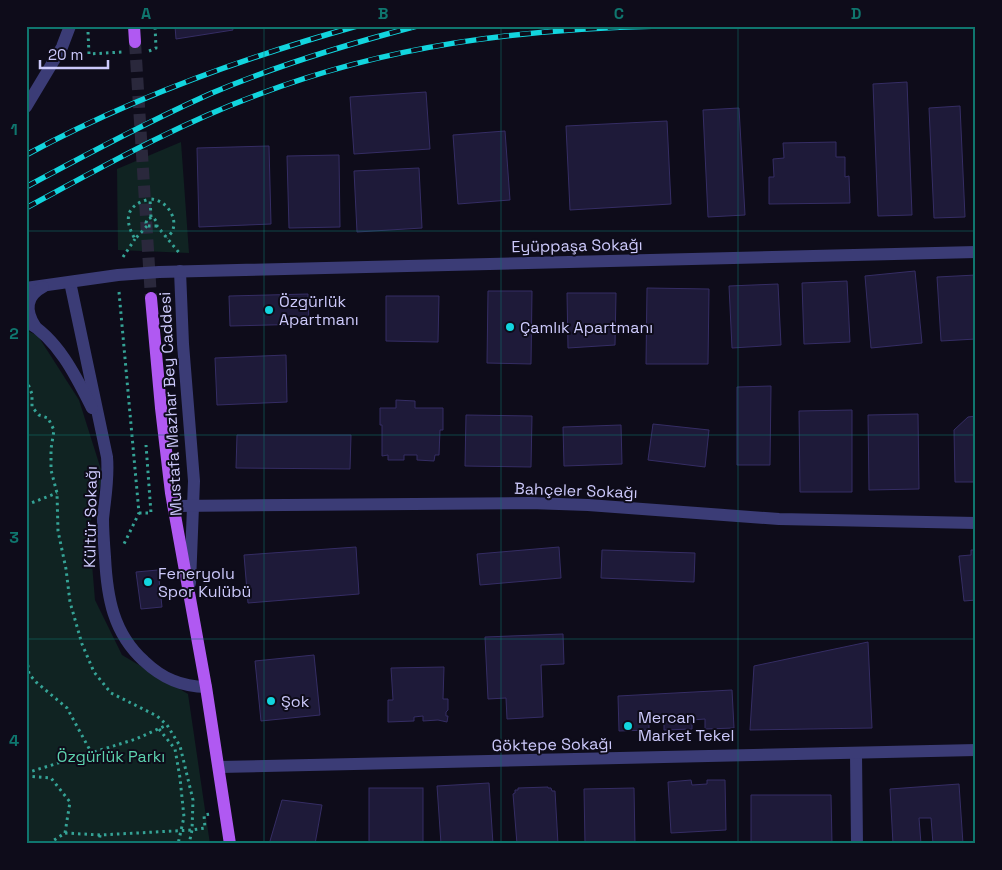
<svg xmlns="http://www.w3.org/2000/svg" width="1002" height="870" viewBox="0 0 1002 870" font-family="'Space Grotesk',sans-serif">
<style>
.green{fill:#102322}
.building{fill:#1e1a39;stroke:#352d64}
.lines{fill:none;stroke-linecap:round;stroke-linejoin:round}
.major-tunnel{stroke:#2a283c;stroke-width:12;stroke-dasharray:12 6;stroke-linecap:butt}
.path{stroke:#35a396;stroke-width:3;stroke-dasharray:2.5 4;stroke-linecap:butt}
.minor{stroke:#3b3c76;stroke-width:12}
.major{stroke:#b059f2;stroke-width:12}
.rail-casing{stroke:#12d5de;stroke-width:5.5}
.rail{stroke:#0e0c1a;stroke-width:4;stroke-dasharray:11;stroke-linecap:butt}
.grid{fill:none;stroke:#0f766e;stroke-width:1;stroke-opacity:0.55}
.poi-dot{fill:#12d5de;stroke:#0e0c1a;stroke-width:2}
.labels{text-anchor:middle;stroke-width:4;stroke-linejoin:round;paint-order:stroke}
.street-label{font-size:16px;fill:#ccc9fb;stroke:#0e0c1a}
.poi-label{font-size:16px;fill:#ccc9fb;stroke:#0e0c1a;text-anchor:start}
.park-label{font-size:16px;fill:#5dd3af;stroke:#0e0c1a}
.neatline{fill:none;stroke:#0f766e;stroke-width:2}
.grid-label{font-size:16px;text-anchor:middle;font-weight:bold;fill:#0f766e}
</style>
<rect width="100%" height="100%" fill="#0e0c1a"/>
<g class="green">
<polygon points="181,142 189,253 118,250 117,169"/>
<polygon points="26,330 38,336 79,400 103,476 89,528 95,600 122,655 188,694 210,844 26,844"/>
</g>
<g class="building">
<polygon points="175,26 232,26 233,30 176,39"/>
<polygon points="907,82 912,215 878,216 873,84"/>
<polygon points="426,92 430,149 354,154 350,97"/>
<polygon points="960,106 965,217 934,218 929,108"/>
<polygon points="739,108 745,215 708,217 703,110"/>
<polygon points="667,121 671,204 570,210 566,126"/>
<polygon points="505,131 510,200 458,204 453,135"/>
<polygon points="836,142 836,157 845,157 845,177 849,176 850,203 769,204 769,177 774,177 773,159 784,158 783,143"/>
<polygon points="269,146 271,224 199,227 197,148"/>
<polygon points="339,155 340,227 289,228 287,156"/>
<polygon points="419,168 422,228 357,232 354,171"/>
<polygon points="915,271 922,343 871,348 865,276"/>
<polygon points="976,275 976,339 941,341 937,277"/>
<polygon points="847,281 850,342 804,344 802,283"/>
<polygon points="778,284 781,345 732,348 729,286"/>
<polygon points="647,288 709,289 708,364 646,364"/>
<polygon points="488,291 532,291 531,364 487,363"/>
<polygon points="567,293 616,293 615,345 568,348"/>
<polygon points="308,294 309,324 230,326 229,296"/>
<polygon points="386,296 439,296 438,342 386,341"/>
<polygon points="286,355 287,402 217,405 215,358"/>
<polygon points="771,386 770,465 737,465 737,387"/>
<polygon points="396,400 415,401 415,408 443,408 443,430 440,430 439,455 435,455 434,461 417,460 417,455 404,455 404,460 388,460 388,455 382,456 382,425 380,425 380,408 396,408"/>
<polygon points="852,410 852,492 800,492 799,411"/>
<polygon points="918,414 919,489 869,490 868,415"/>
<polygon points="466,415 532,416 531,467 465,466"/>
<polygon points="976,416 976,482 955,482 954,430 968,417"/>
<polygon points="653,424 709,430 705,467 648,460"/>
<polygon points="621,425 622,464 564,466 563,427"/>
<polygon points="237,435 351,435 350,469 236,468"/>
<polygon points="356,547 359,594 248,603 244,555"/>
<polygon points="559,547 561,578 480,585 477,554"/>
<polygon points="602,550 695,553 694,582 601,578"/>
<polygon points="971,550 976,550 976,600 964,601 959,556 971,555"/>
<polygon points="158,570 162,607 141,609 136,572"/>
<polygon points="563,634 564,664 541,665 543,717 507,719 506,698 488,699 485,637"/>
<polygon points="868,642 872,728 750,730 754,666"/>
<polygon points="314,655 320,715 261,721 255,661"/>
<polygon points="444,667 443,699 448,699 448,710 446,712 446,716 448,716 447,722 438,720 423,721 423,716 414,717 414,721 388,722 388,700 393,700 391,668"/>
<polygon points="732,690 734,728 705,729 705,719 692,720 692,729 664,730 664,721 649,721 649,730 619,731 618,696"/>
<polygon points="691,780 692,785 707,784 707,780 725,780 726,830 671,833 668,782"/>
<polygon points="489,783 493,844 441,844 437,786"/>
<polygon points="959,784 963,844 933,844 931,818 919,818 921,844 893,844 890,789"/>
<polygon points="548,787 548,788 551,788 552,791 555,791 558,844 517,844 513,794 515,793 515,790 518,790 518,788"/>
<rect x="369" y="788" width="54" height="56"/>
<polygon points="634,788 635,844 585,844 584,789"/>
<polygon points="751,795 831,795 832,844 751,844"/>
<polygon points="282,800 322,805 315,844 277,844 270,841"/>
</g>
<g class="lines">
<polyline class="major-tunnel" points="135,42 151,298"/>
<g class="path">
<polyline points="88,32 89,54 123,52"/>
<polyline points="149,51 156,48 155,26"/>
<path d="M151,217L150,199C165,199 179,217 172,232C172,232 167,238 167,238"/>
<path d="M147,226L135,239C124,220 125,205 150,199"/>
<polyline points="157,226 147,226 146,223 147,219 153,217 156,221 157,226 181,255"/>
<polyline points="123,257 135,239"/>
<polyline points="119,292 139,513 123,546"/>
<polyline points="26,379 32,394 32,407 39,415 48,418 54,430 51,449 51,470 57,493 58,531 66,569 70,602 82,644 94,672 111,693 157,716 167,725 180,746 193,800 192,830 189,844"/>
<polyline points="26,505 57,493"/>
<polyline points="139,513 151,513 146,445"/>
<polyline points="26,609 26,634"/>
<polyline points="26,652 29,674 36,682 67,708 91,752"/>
<polyline points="159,729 175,749 180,778 184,817 178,844"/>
<polyline points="26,773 136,739 167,725"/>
<polyline points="26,776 51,778 70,802 65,833 48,844"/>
<polyline points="65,833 100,835 192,830 205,828 204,815 210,814"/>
<polyline points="99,844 100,835"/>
</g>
<g class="minor">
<polyline points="26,107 62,47 70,26"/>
<polyline points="180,271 183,344 194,481 190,583"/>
<path d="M70,282L107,457C109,479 105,498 103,519C103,531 104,544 105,557C107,597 113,633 144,661C162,678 181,687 206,687"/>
<polyline points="26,288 118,275 159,272 976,252"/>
<path d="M26,321C58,339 76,376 92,408"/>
<path d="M35,326C25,310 26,296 43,287"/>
<polyline points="174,506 530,503 588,505 779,519 976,523"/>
<polyline points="856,754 857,844"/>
<polyline points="219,767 976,750"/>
</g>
<g class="major">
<polyline points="134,26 135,42"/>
<polyline points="151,298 161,408 171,493 206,687 230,844"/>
</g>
<defs>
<g id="rail">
<path d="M26,155C131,98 242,58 357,26"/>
<path d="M26,187C87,154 149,121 212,93C278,65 348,44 417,26"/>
<path d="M26,208C102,167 176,125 257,95C389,45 519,29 660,26"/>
</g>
</defs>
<use href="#rail" class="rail-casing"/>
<use href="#rail" class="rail"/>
</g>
<path class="grid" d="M264,26V844M501,26V844M738,26V844M26,231H976M26,435H976M26,639H976"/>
<g class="poi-dot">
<circle cx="269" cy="310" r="5"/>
<circle cx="510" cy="327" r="5"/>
<circle cx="148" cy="582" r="5"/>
<circle cx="271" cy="701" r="5"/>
<circle cx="628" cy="726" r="5"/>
</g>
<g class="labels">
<g class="street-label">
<text transform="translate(577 245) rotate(-1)" y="6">Eyüppaşa Sokağı</text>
<text transform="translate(170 404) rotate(-93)" y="6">Mustafa Mazhar Bey Caddesi</text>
<text transform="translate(576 490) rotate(2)" y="6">Bahçeler Sokağı</text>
<text transform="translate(90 517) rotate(-89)" y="6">Kültür Sokağı</text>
<text transform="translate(552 744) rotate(-1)" y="6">Göktepe Sokağı</text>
</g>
<g class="poi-label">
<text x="279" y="307">Özgürlük<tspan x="279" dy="18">Apartmanı</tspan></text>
<text x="520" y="333">Çamlık Apartmanı</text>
<text x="158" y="579">Feneryolu<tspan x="158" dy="18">Spor Kulübü</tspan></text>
<text x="281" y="707">Şok</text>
<text x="638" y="723">Mercan<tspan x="638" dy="18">Market Tekel</tspan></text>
</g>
<g class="park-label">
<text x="111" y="762">Özgürlük Parkı</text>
</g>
</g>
<rect width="1002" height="870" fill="none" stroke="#0e0c1a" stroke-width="55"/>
<path d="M40 60v8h68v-8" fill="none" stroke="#ccc9fb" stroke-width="2.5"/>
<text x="48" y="60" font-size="15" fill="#ccc9fb" stroke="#0e0c1a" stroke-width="4" paint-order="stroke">20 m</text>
<rect x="28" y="28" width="946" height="814" class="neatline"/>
<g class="grid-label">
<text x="146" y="19">A</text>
<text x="383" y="19">B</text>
<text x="619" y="19">C</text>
<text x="856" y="19">D</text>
<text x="14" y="135">1</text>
<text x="14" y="339">2</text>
<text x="14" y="543">3</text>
<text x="14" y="746">4</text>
</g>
</svg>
